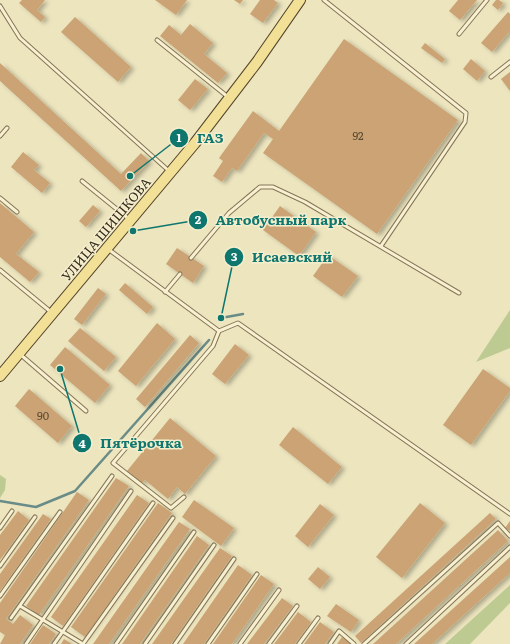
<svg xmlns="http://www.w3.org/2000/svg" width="510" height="644" viewBox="0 0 510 644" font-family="Literata,serif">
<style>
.green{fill:#bdcb92}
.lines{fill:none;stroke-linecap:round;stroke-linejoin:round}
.stream{stroke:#698c88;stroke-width:2.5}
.building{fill:#cba374;filter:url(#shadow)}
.lane-casing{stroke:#857557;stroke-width:5}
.primary-casing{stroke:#52432c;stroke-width:12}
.lane{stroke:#f8f1d1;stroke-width:3}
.primary{stroke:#f1e095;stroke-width:10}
.labels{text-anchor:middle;stroke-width:3;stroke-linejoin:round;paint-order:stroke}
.number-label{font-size:11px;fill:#5a4932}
.street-label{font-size:13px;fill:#342b1c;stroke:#f5eecd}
.leader{fill:none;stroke:#0f766e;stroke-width:1.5}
.callout-dot{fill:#0f766e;stroke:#f5eecd;stroke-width:1.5}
.mark-label{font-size:12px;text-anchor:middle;font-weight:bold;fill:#fff}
.callout-label{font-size:14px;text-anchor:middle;font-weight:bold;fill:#0f766e;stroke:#f5eecd;stroke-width:3;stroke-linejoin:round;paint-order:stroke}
</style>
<defs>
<filter id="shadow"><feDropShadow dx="3.5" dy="2" stdDeviation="2" flood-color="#0004"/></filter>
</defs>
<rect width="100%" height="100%" fill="#ede5be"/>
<g class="green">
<polygon points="510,310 510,348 476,362"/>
<polygon points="0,475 6,479 5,490 0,498"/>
<polygon points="510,585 510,603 470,644 445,644"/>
</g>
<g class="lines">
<g class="stream">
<polyline points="221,318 243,314"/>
<polyline points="0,501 36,507 75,491 209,340"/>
</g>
</g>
<g class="building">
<polygon points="22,0 45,0 37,10 45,17 41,22 19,3"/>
<polygon points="155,0 187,0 176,15"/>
<polygon points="234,0 243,0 240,4"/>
<polygon points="260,0 274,0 278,3 263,23 250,14"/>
<polygon points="458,0 477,0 460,20 449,11"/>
<polygon points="496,0 499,0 503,3 498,10 492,5"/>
<polygon points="508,12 510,14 510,31 492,52 481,43"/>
<polygon points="75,17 131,67 118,82 61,32"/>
<polygon points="190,24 213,43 204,54 227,73 218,83 160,36 169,25 181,35"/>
<polygon points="344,39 458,120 377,234 263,153 273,139 264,133 237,171 232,168 222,182 213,176 223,161 219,158 253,111 279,131"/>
<polygon points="425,43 445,59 442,63 421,48"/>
<polygon points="471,59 485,71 477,81 463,69"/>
<polygon points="0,63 121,174 141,153 149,161 121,191 0,81"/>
<polygon points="510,72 510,91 501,79"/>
<polygon points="195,79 208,89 190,110 178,100"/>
<polygon points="23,152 39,165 34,170 50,183 42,193 11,167"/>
<polygon points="0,203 34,232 16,254 39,272 30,282 0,257"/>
<polygon points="93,205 100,211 86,227 79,221"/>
<polygon points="280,206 316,232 299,256 263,230"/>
<polygon points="177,248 204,266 193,283 166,264"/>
<polygon points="328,255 358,276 342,297 313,276"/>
<polygon points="125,283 153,307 147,314 119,290"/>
<polygon points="98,288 106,294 82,325 74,319"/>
<polygon points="157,323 175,339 136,386 118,371"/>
<polygon points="80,328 116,357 104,371 68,341"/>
<polygon points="190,335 199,343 145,407 136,399"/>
<polygon points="235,344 249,355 225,384 212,374"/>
<polygon points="65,347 110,385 95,403 50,365"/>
<polygon points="483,369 510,388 510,391 471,445 443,425"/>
<polygon points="29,389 72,426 58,443 15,406"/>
<polygon points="170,418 216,456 185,494 177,487 168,499 145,480 142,483 127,471"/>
<polygon points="293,427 342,467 328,484 279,445"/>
<polygon points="116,478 129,486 39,615 26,606"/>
<polygon points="77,492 89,500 6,619 13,624 20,615 33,625 20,644 0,644 5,635 0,632 0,603"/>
<polygon points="137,495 149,503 63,626 51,617"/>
<polygon points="194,500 234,528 221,546 182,517"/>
<polygon points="158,503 172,513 85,637 71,627"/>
<polygon points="420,503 445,523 402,578 376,557"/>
<polygon points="320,504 334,515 308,547 295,536"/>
<polygon points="18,511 29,520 0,560 0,535"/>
<polygon points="490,513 496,519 361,643 355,636"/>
<polygon points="43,514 51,519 0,591 0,574"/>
<polygon points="510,521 510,531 505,528"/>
<polygon points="179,522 190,529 109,644 93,644"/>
<polygon points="498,530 508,541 396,644 373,644"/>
<polygon points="197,536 209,545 140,644 122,644"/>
<polygon points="220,548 232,556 171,644 152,644"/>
<polygon points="510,557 510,573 432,644 414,644"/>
<polygon points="238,565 252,575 204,644 183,644"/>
<polygon points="318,567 330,577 320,589 308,579"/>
<polygon points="261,575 274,584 232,644 213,644"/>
<polygon points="282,598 293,606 264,644 247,644"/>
<polygon points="336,604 359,620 351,632 327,616"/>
<polygon points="298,612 311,622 295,644 274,644"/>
<polygon points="320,622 334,632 325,644 304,644"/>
<polygon points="43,625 56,634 49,644 30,644"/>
<polygon points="342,637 351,644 337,644"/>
<polygon points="64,639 72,644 61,644"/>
</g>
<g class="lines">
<defs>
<g id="lane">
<polyline points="324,0 466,113 465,122 381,246"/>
<polyline points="0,6 20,38 169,171"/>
<polyline points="459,34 487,0"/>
<polyline points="157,40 228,97"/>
<polyline points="491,77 510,62"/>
<polyline points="0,136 7,128"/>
<polyline points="82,181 129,219"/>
<polyline points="0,198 17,212"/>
<polyline points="108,249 219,331"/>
<polyline points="191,258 229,213 260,187 273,187 305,202 459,293"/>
<polyline points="0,270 51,312"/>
<polyline points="165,292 180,274"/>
<polyline points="21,355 86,411"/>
<polyline points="184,497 171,508 113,463 213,346 219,331 238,323 510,514"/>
<polyline points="0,528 12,511"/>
<polyline points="0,566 35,517"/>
<polyline points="0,596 60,512"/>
<polyline points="20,606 83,644"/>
<polyline points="11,618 112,476"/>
<polyline points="26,644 131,491"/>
<polyline points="54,644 153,503"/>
<polyline points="83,644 173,518"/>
<polyline points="116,644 194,532"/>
<polyline points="145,644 214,545"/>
<polyline points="175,644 234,559"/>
<polyline points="208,644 257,574"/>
<polyline points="240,644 279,590"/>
<polyline points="269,644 297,606"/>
<polyline points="299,644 318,618"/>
<polyline points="330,644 339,631 354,644"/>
<polyline points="364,644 498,523 510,536"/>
<polyline points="406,644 510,547"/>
</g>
<polyline id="primary" points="0,376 195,143 257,62 300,0"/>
</defs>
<use href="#lane" class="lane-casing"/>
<use href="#primary" class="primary-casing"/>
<use href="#lane" class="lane"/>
<use href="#primary" class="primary"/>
</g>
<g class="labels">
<g class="number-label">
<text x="358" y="140">92</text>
<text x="43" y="420">90</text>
</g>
<g class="street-label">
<text transform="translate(106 229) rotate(-50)" y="5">УЛИЦА ШИШКОВА</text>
</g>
</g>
<path class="leader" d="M130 176L179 138M133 231L198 220M221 318L234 257M60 369L82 443"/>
<g class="callout-dot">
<circle cx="130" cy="176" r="4"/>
<circle cx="133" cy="231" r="4"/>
<circle cx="221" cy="318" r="4"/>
<circle cx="60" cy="369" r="4"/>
<circle cx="179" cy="138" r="10"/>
<circle cx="198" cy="220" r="10"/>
<circle cx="234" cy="257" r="10"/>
<circle cx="82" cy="443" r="10"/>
</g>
<g class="mark-label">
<text x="179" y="142">1</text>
<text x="198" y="224">2</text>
<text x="234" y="261">3</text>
<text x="82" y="448">4</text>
</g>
<g class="callout-label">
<text x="210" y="143">ГАЗ</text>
<text x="281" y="225">Автобусный парк</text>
<text x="292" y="262">Исаевский</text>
<text x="141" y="448">Пятёрочка</text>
</g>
</svg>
